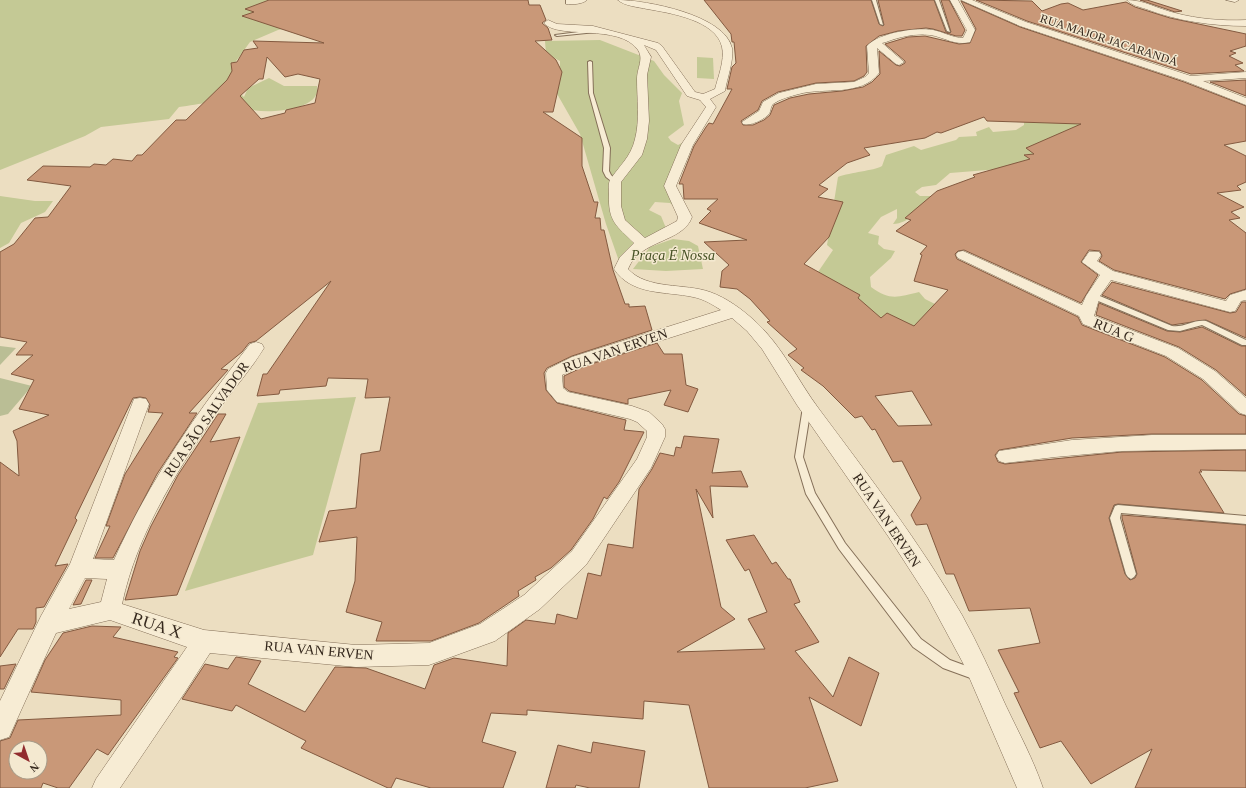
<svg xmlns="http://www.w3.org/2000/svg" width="1246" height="788" viewBox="0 0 1246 788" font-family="Georgia,serif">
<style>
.green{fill:#c4c995}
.cemetery{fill:#babe95}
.building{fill:#c99878;stroke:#835a40;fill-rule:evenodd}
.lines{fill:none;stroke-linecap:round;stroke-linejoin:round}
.lane-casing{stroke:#857059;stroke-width:2}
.street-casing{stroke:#857059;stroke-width:1}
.lane{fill:#f7ecd4;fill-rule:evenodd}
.street{fill:#f7ecd4;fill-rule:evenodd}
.labels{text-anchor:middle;stroke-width:3;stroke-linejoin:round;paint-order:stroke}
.far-street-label{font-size:12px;fill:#35281d;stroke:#f4e9d0}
.park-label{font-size:14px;font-style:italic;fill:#465124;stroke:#f4e9d0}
.street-label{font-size:14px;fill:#35281d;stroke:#f4e9d0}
.near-street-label{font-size:17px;fill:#35281d;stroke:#f4e9d0}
</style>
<rect width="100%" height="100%" fill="#ecdec1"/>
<g class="green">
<path d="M0,0H342L304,24L278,30L250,42L234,64L232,86L244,97L248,88L269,78L284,86H317C321,105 290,110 275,111C253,113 232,105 210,103C200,103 189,106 179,107L169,119L101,127L85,136L0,170Z"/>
<polygon points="600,40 654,61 664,75 682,93 679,101 684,125 668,137 671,141 678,145 688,140 676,177 677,209 670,203 655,202 649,210 661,216 668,233 654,242 643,237 619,261 606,224 580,134 552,85 542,71 560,66 560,61 546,54 545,41"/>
<polygon points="697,57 713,58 714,79 697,78"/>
<path d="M1117,104L1030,157L1029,163L1000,169L950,173L936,185L922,187L915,192L920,196H932C921,207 909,224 893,224L897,218V209L881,217L868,233L879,236L878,244L884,249L895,251L891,258L870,277L871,287C890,301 898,297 919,292L925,299L935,304L952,341L876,318L818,272L833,250L827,245L838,177C851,172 873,171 882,166L886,155L914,146L921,150L956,140L959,137L977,136L976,132L989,127L993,132L1016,130L1024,125V121Z"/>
<polygon points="0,196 35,201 53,201 45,212 21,223 9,243 0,248"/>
<polygon points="673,239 689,241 698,246 703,269 666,271 633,269 650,247"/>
<polygon points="356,397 313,555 185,591 258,403"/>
</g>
<g class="cemetery">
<polygon points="0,346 16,348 0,365"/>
<polygon points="0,378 32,386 8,414 0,416"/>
</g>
<g class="building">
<path d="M269,0H528L529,5H540L546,20L542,23L548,28L552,40L535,41L556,60L562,72L553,112H543L582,138V166L594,202H598L595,218H600L601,230H604L613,270L625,304H629V307L645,306L652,330L572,356L547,368L544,373L546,390L557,403L626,420L624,430L644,432L619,482L607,499L604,497L593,519L571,550L551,568L535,577L536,580L518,591L519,596L479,623L431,641H376L382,622L346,612L355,581L357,537L319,542L329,511L356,508L361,454L380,451L390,397L365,398L368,379L328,378L326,386L280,390L279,394L257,396L263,374H267L331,281L256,341L249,343L242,352L221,369L228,370L189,413H197L157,474L113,558H95L110,526H106L125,474L163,413L148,412L150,405L146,398L140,397L133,398L75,518L77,520L55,566L68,564L44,607L36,608V622L33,629H18L0,657V462L19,476L17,441L13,431L49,415L19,409L34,380L11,374L33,355H16L27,342L0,337V252L14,244L35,218L48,217L71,186L27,180L43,166L90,167L94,164L106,165L113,159L132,161L137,155H142L176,120H186L227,80L232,71L231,63L237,62L244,50L258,48L253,41L324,43L242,16L254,12L245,9ZM267,57L285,77L298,74L320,79L315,103L286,110L285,113L261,119L240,96L259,79H263Z"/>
<path d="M704,0H871L879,24L883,26L884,25L878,0H934L946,32L950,33L951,32L941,0H949L965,30L962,36H956L933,29L926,28L898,31L879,36L866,46L867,72L864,76L854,81L816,83L778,92L762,101L758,110L741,121L743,125H753L764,120L770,115L774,105L790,98L809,94L842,91L863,87L872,82L880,74L879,51L896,65L900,66L905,63V61L885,44L908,37L925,36L959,44L970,43L976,29L961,1L1020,27L1184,82L1246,106V141L1224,145L1246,156V182L1237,186L1241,190L1217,193L1244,207L1231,212L1240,218L1229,220L1246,233V289L1230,294L1225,299L1114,270L1099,261L1102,256L1100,251L1089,250L1081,262L1098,275L1081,303L964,250L958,251L955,254L957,259L1078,317L1082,325L1165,357L1202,380L1239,414L1246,416V434H1152L1072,438L999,450L995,455L998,462L1005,464L1122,452L1246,450V471L1200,470L1202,472H1199L1224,513L1118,504L1114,505L1109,518L1125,574L1130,580L1135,578L1137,574L1122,518V515L1246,525V788H1135L1152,749L1091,784L1061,741L1040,748L1014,693L1019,692L998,650L1040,643L1030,608L969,611L954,574H946L927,524L916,525L911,515L921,498L902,461L893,462L875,429L872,430L862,416L855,418L823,386L801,370L804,368L788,355L797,349L767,322L770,321L750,299L737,289L720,287L722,271L729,265L704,242L747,240L699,223L711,211L707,209L718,199H684L683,184H679L694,146L706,127L709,123L713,124L732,89H727L732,67L736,63L734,42H732L731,34ZM984,117L987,121L1081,124L1026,148L1034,154L1024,155L1030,159L973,175L975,177L937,191L905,218L911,220L896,231L927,246L920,254L922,255L914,281L948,290L914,326L887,313L881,318L858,298L860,295L804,264L829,237L843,202L818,197L828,189L819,185L847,163L870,155L864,148L925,138L937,132L941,133ZM912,391L932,425L898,426L875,396Z"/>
<polygon points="976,0 1032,1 1042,11 1061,4 1068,3 1083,10 1126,2 1135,7 1170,18 1246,34 1246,46 1230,51 1236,53 1229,56 1243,63 1235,65 1244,71 1191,74 1027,21"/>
<polygon points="1140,0 1147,0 1182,11 1175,12"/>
<polygon points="1246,80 1246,96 1210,82"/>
<polygon points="1112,282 1230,313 1236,312 1242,302 1246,302 1246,338 1206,320 1172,325 1102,295"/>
<polygon points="1099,303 1167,331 1180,332 1202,327 1241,346 1246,346 1246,396 1216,370 1179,347 1096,315"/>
<polygon points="657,343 664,354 682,354 686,385 698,389 688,412 664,405 671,390 628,399 628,404 569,391 564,387 564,376 585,366"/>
<polygon points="218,414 226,414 210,442 240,437 177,595 125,600 140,551 151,526 178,475"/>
<polygon points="684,436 719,439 712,473 741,471 748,487 710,486 713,518 696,489 721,607 735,619 677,652 765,649 748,619 767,612 749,569 745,571 726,540 754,535 772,564 776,562 788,579 790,579 800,602 794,604 819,642 795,651 833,697 849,657 879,673 861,726 809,697 838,781 805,788 709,788 689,705 644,701 643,719 527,710 527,715 491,713 482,742 516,752 503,788 431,788 396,778 391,788 388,788 301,748 306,741 236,705 232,711 182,699 205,664 228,669 236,657 261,661 248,684 305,712 335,667 366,668 425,689 434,665 454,658 507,666 508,633 526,620 555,624 557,614 577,619 588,573 601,576 608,544 633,548 639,489 652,469 660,453 674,456 676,447 681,448"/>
<polygon points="86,580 92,580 81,604 73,605"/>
<path d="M92,626L121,627L113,637L178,652L174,657L178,658L108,755L97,749L69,788H58L43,783L41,788H0V741L10,738L18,720L121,715V700L31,692L45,660L63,633ZM16,748H40V772H16Z"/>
<polygon points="16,664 4,689 0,689 0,666"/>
<polygon points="593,742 645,751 639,788 590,788 576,785 575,788 546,788 558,745 591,753"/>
</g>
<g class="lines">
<defs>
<g id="lane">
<polygon points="872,0 876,0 883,25 880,24"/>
<polygon points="935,0 939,0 950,32 947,31"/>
<polygon points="595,30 596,30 596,32 557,36 555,35"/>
<polygon points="590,61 592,62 593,93 610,148 609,171 611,175 618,182 615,184 606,177 603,171 604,148 589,93 588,62"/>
<path d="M1091,294H1095L1172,326C1184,328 1194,319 1206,321L1246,340V345H1242L1202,325L1180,331L1168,330L1091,298L1090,296Z"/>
<polygon points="807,404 810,405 811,407 803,457 815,493 845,543 921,639 950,660 980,671 981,675 980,679 976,680 943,668 913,647 839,549 806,494 795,457 803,407 804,405"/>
<polygon points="1118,505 1246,516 1246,524 1121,513 1120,518 1136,574 1134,577 1131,579 1128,577 1126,574 1110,518 1115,506"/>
</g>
<g id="street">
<path d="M566,0H587C583,4 572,5 566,4Z"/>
<path d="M618,0C646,0 725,15 732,48C734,61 727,78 725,91L710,99L716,107L693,145L676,186L692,217C683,243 640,239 628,269C647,290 685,283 710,292C727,298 743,310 756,322C783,347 798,381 819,409C869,476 920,543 962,615C978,644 992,675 1006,706C1019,733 1033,759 1043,788H1017L963,663L928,598L888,536L797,405L762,349L747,331L732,318L584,365L562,375L563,388L568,392L632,406L649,412L662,424L665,429V437L651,468L586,565L540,609L495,641L429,665L356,667L210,653L185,692L120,788H92L96,779L187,647L110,620L56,633L9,737L0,740V701L41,616L70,564L134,399L140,398L146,399L149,404L93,559L114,560C149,481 197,412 250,344L256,342L262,344L264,348C252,368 236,386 223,404C181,464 137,532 122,604L204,630L356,645L429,643L480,624L524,595L572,551L637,459L647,437V431L637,422L630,419L557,402L547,390L546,373L548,369L572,357L721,310C713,305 704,299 693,297C666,291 632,296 614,269L620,257L634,243C617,226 608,222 609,195C609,190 608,184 610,180C619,166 631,157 635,139C640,120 637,99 637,79C637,68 644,59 638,50C619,23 558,40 544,23L548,20L557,24L593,26L658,43L662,46L695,92L703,94L715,89C718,77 725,60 722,47C716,20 670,13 647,9C638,7 624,6 618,0ZM644,45L656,50L687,96L700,100L706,107L681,145L664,186L678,217L677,221L645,238L625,220L621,206V182L642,155L647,139L649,121L647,75L651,57ZM85,578L107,579L101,602L69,609Z"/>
<path d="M950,0H958L975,30L970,42C955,46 944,37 930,35C916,33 899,37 886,42L882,43L904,62L899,65L896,64L877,48L879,73C861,97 824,87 799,94C791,96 780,99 773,104C770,107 771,112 768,115C763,120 750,126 743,124L742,122L759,111L763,102L779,93L816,84L854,82L865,77L869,73L867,46C878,33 917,27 933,30C943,32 953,38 963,38L967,30Z"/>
<polygon points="961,0 972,0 1026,22 1191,76 1246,72 1246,78 1203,81 1246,98 1246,105 1185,81 1020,26"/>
<path d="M1127,0C1144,0 1158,9 1175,13C1198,19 1222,21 1246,20V26C1212,26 1178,21 1146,9C1140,7 1131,5 1127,0Z"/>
<polygon points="1226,0 1239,0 1235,2"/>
<polygon points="963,251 1082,305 1086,296 1100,275 1082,262 1089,252 1099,252 1101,255 1097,261 1113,271 1222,300 1226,301 1230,295 1246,290 1246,300 1241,301 1235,311 1230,312 1111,280 1100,296 1094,316 1178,348 1215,371 1246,398 1246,415 1240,413 1203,379 1166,356 1083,324 1079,316 958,258 956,255 958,252"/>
<polygon points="1152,435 1246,435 1246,449 1122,451 1055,457 1005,463 999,461 996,456 999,451 1072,440"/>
</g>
</defs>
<use href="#lane" class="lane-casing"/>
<use href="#street" class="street-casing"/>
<use href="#lane" class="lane"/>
<use href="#street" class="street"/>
</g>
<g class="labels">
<g class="far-street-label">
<text transform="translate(1109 40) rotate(18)" y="4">RUA MAJOR JACARANDÁ</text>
</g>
<g class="park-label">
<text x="673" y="260">Praça É Nossa</text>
</g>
<g class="street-label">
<text transform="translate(1114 330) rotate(22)" y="5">RUA G</text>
<text transform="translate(615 350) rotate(-19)" y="5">RUA VAN ERVEN</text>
<text transform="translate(206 419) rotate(-55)" y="5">RUA SÃO SALVADOR</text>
<text transform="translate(887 520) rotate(56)" y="5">RUA VAN ERVEN</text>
<text transform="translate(319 650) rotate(5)" y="5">RUA VAN ERVEN</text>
</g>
<g class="near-street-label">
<text transform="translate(157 625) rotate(18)" y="6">RUA X</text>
</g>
</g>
<g transform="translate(28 760) rotate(140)"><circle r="19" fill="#f4e9d0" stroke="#a89c88"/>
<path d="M0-3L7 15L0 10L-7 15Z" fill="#912c2e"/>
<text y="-6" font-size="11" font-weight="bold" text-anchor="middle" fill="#35281d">N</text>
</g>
</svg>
